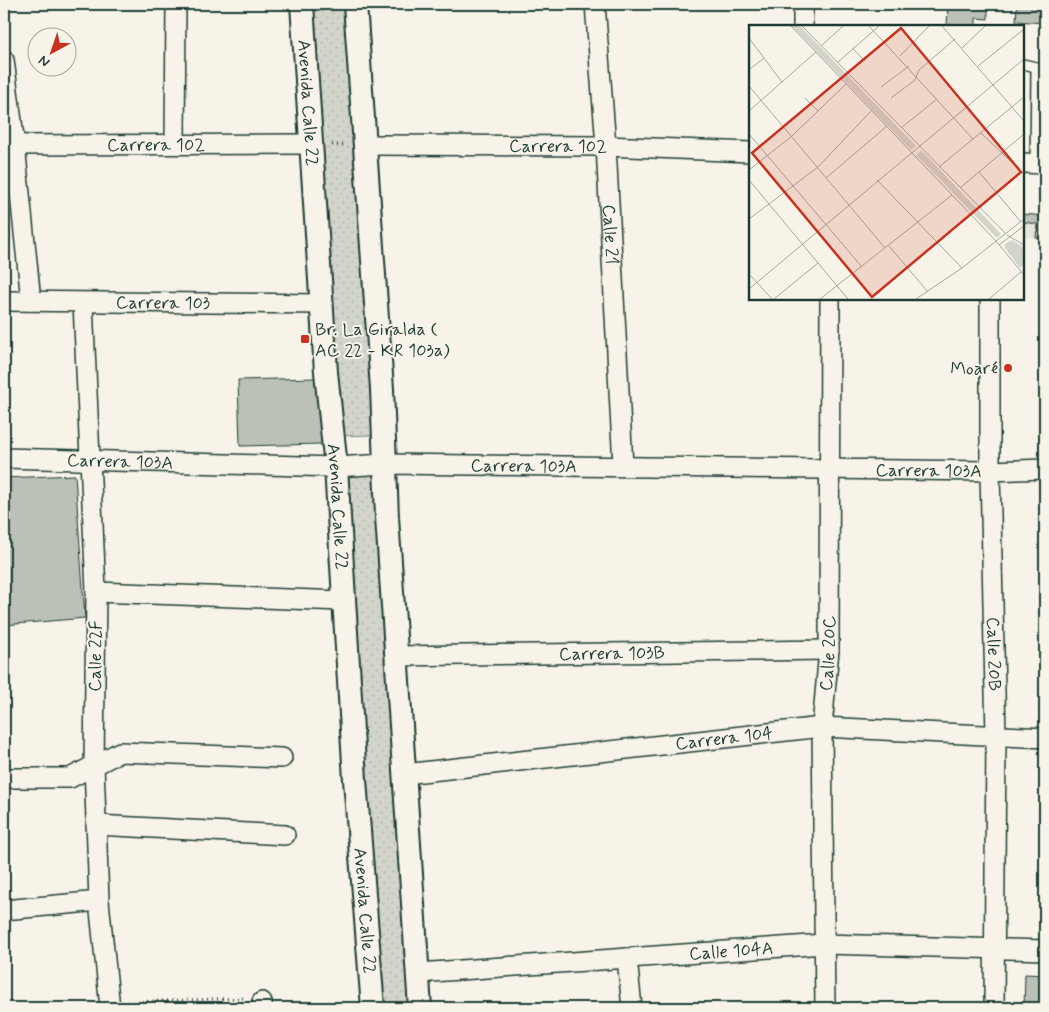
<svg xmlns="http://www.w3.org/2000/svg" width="1049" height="1012" viewBox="0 0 1049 1012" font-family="Mynerve,sans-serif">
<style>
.built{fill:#e5e4d9}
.grass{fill:url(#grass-dots);stroke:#79897f}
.building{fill:#bbc1b6;stroke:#1f3d34}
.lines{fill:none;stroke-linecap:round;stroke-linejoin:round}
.service-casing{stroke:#1f3d34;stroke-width:12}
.minor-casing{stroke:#1f3d34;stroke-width:22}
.tertiary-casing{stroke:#1f3d34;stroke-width:26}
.path{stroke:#1f3d34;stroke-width:3;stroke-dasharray:1 4;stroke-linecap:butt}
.service{stroke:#f7f3e8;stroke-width:9}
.minor{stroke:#f7f3e8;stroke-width:19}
.tertiary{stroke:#f7f3e8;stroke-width:22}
.poi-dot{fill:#c8321e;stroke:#f7f3e8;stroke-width:2}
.labels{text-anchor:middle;stroke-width:4;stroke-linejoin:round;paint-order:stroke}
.street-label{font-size:18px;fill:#1f3d34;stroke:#f7f3e8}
.poi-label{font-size:18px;fill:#1f3d34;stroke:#f7f3e8;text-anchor:start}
.inset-road{fill:none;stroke:#a1aaa0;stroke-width:1}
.view{fill:#c8321e;fill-opacity:0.15;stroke:#c8321e;stroke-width:2.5}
.inset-edge{fill:none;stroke:#1f3d34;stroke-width:2.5}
</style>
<defs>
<pattern id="grass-dots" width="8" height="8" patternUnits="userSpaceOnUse" patternTransform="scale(1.25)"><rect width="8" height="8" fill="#d3d5ca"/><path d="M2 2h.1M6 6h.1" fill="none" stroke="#b5b8ae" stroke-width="1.8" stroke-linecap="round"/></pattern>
</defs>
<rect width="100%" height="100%" fill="#f7f3e8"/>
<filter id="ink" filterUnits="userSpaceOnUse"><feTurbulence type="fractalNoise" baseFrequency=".02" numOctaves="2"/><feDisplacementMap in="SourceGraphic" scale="10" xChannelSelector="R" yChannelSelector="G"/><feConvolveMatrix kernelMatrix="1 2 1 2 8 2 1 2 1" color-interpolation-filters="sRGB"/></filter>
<g filter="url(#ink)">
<polygon class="built" points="1023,222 1037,224 1036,238 1023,237"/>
<g class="grass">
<polygon points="310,4 344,4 375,435 340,436"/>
<polygon points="377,472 411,1008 382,1008 342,473"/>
</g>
<g class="building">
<polygon points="948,4 988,4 988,19 976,18 976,26 947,26"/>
<polygon points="1017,4 1045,4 1045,23 1016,21"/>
<polygon points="1023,214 1045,216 1045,239 1036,238 1037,224 1023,222"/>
<polygon points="316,378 322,444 240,446 238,380"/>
<polygon points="75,475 85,618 4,625 4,478"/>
<polygon points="1025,974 1045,975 1045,1008 1024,1008"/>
</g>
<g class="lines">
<defs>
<polyline id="service" points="1023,64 1036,67 1035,163"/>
<g id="minor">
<path id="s1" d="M595,4L606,146L623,466"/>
<polyline points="803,4 803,26"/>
<polyline points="4,60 15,145 31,301"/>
<polyline points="175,144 176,4"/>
<path id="s2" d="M4,145L310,144"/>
<path id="s3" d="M366,145L606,146L750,152"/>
<polyline points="1023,163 1045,164"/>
<path id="s4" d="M990,299V471L996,736L994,1008"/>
<path id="s5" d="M4,301L322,304"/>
<polyline points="83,303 96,592 94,765 99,901 110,1008"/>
<path id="s6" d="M4,458L336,467L385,464L990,471L1045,469"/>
<polyline points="96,592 343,601"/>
<path id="s7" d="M396,656L829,650"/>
<path id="s8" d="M404,774L822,727L1045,738"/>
<polyline points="4,778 70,778 120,752 282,758"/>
<polyline points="96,825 285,835"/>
<polyline points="4,910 99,901"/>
<polyline points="627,958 632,1008"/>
<path id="s9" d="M418,973L824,944L1045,950"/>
<polyline points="262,1002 262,1008"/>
<path id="s10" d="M825,1008L822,727L829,650L830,299"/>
</g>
<g id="tertiary">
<path id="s11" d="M302,4L326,372L336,467L355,780L373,1008"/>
<polyline points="355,4 382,389 387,517 420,1008"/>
</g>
</defs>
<use href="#service" class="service-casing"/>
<use href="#minor" class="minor-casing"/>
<use href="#tertiary" class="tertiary-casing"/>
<g class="path">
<polyline points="332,145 345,145"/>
<polyline points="127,1002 245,998"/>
</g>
<use href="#service" class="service"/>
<use href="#minor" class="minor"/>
<use href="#tertiary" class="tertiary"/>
</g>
</g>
<g class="poi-dot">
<rect x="300" y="334" width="10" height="10" rx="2.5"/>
<circle cx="1008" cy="368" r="5"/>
</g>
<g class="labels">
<g class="street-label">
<text dy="6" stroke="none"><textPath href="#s11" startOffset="99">Avenida Calle 22</textPath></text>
<text dy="6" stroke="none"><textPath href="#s2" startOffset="152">Carrera 102</textPath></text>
<text dy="6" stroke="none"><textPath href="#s3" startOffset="192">Carrera 102</textPath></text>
<text dy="6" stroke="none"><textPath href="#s1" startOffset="231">Calle 21</textPath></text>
<text dy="6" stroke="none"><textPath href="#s5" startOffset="159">Carrera 103</textPath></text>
<text dy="6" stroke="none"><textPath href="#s6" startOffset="116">Carrera 103A</textPath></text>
<text dy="6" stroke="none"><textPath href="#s6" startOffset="520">Carrera 103A</textPath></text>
<text dy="6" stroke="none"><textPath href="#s6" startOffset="925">Carrera 103A</textPath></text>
<text dy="6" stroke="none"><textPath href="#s11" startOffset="504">Avenida Calle 22</textPath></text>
<text dy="6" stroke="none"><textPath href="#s7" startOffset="216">Carrera 103B</textPath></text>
<text dy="6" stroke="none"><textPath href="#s10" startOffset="355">Calle 20C</textPath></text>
<text dy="6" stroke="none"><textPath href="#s4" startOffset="355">Calle 20B</textPath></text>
<text transform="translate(95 656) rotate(-89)" y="6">Calle 22F</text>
<text dy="6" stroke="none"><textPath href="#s8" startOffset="322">Carrera 104</textPath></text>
<text dy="6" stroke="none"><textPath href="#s11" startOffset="909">Avenida Calle 22</textPath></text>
<text dy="6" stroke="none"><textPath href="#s9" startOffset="314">Calle 104A</textPath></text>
</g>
<g class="poi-label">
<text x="315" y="335">Br. La Giralda (<tspan x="315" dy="21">AC 22 - KR 103a)</tspan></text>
<text x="998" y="374" text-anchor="end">Moaré</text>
</g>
</g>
<g transform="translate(749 25)">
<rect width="275" height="275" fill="#f7f3e8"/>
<path d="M43,1H51L167,121L162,125ZM172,125L252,209L248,213L167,130ZM263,215L275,223V239L271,243L256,223V219Z" fill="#d3d5ca"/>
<path class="inset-road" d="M42,1L247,216M53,1L257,209M120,1L224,114M193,1L275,96M0,13L33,57M72,21L94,1M213,23L236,1M104,24L116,36M151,31L180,1M89,37L130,1M229,41L274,5M1,44L15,33M0,61L136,223M132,62L160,41M56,73L69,86M142,73L166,55L170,45L206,14M0,86L67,27M152,103L188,74M232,108L275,149M0,109L113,242M190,142L275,72M0,145L43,111L97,59M230,147L272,197M77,153L138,101M0,155L99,274M128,155L213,243M211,163L275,109M0,194L69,142L123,85M258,210L275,220M247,216L275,250M250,220L275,201M140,221L179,267M0,249L23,274M0,264L275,34M25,274L69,238M71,274L203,170M167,274L213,243L275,194M240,274L272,247"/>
<path class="view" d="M152,3L272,147L123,272L3,128Z"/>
<rect width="275" height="275" class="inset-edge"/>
</g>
<rect width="1049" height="1012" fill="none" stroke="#f7f3e8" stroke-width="20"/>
<rect x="10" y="10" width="1029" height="992" fill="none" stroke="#1f3d34" stroke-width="2" filter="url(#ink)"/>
<g transform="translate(52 52) rotate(220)"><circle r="24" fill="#f7f3e8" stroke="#a1aaa0"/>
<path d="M0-4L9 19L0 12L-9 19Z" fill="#c8321e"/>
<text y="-8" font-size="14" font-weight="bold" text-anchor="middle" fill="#1f3d34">N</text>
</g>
</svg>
